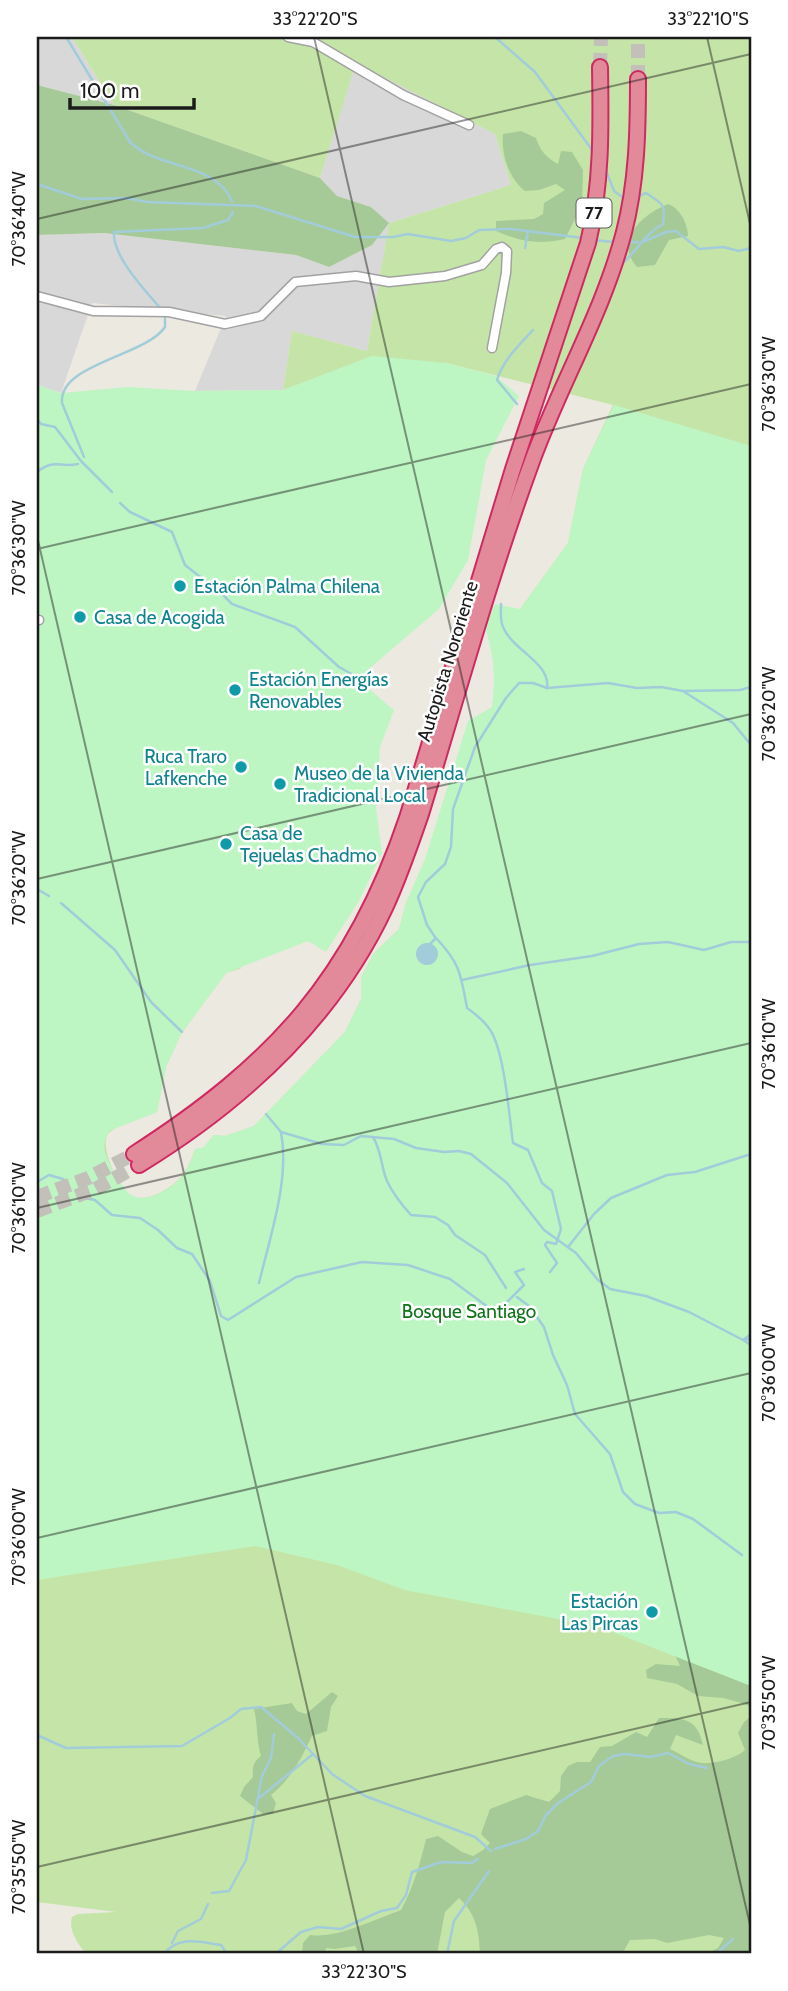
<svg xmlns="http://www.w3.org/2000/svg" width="788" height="1991" viewBox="0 0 788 1991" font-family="Cabin,sans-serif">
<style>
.residential{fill:#d9d8d8}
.grass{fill:#c5e5a8}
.forest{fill:#a6ca97}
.park{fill:#bef6c3}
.water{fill:#a2ccd9}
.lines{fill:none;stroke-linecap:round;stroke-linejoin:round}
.stream{stroke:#a2ccd9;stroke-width:2.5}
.highway-tunnel{stroke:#c2c0b9;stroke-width:14;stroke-dasharray:14 7;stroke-linecap:butt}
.street-casing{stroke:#a2a2a2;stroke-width:11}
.highway-casing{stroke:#ce2a61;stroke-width:18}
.street{stroke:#fff;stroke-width:8}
.highway{stroke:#e28a9a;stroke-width:14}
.ticks{fill:none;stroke:#1b1b1b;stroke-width:2;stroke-opacity:0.45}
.culture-dot{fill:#0f9aa8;stroke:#fff;stroke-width:2.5}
.labels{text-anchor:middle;stroke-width:5;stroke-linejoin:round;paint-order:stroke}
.shield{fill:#fff;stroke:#5f5f5f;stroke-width:2}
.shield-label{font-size:18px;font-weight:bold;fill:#1b1b1b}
.culture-label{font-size:19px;fill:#0d838f;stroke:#fff;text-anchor:start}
.street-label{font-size:19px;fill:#1b1b1b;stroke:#fff}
.park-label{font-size:19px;fill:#0f7318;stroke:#fff}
.neatline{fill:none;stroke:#1b1b1b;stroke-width:2.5}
.ticks-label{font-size:18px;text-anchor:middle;fill:#1b1b1b}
</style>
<rect width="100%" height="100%" fill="#ece9e1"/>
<g class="residential">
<polygon points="37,37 72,37 114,105 37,85"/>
<polygon points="356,62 495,134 511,185 389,223 367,351 292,331 283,390 195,391 226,316 92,303 61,393 37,385 37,235 104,233 296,255 329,267 371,245 384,219 371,207 337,196 320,178"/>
</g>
<path class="grass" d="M72,37H751V1954H87C78,1945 68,1930 72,1917L78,1914L116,1912L37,1902V1141L213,960L242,968L226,973L181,1034L166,1067L157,1112C145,1117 114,1126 108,1134C99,1147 119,1189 132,1196C147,1203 170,1189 180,1178C187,1171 192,1158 195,1149L203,1148L214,1135L225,1136L254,1126L345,1032L361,999V977L374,953L399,929L407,900L440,892L520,609L568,543L583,469L613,405L446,363L325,375L283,390L292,331L367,351L389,223L511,185L495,134L356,63L320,178L114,105Z"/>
<g class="forest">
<polygon points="37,85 114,105 320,178 337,196 371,207 389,223 372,245 329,267 296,255 104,233 37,235"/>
<path d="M521,131L536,138C540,151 547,158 558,164L561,151L572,152L583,170L582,205L565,239C539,245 521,242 496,231V221L534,219L543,214L544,203L565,190L556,184L539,190L525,191C509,178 501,155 503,134Z"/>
<path d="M668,204C680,208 688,224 688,236L669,240L655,265L637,267C613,240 643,214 668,204Z"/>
<polygon points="674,1653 751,1654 751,1708 745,1704 723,1698 698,1696 677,1684 647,1678 646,1670 656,1664 680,1666"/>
<path d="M332,1692L338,1696L331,1707L327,1731L312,1736C301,1759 291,1779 271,1795L276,1803L273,1814H263L240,1796L244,1787L253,1777C252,1767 253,1762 261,1756C256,1740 258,1725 254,1709L292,1703L297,1711L306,1714Z"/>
<path d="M751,1716V1954H706L718,1948L724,1938L709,1935L667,1943L655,1939L630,1940L622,1954H480C479,1931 476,1914 459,1898L445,1912L437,1954H359L355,1946L335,1949L326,1948L325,1954H302L303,1943L310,1935C337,1939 375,1919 401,1910C413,1888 420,1864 426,1839L438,1836L462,1852L473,1856L483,1850L490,1843L481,1834L490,1809L526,1795L549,1802L560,1791L561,1776L568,1766L577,1762H590L600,1747L612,1746L636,1732L647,1737L659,1718C684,1718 697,1718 703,1745L676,1735L670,1749C679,1753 692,1762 701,1763C714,1764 735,1759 745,1750L738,1733L744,1722Z"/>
</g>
<path class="park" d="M372,356L446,363L496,376L519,396L486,460L468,560L439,609L357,679L394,710L380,747L376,808L382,853L359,901L326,952L308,941L226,973L181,1034L166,1067L157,1112L109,1131C106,1138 103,1144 105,1152C107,1161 123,1190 131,1195C146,1204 169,1190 180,1179C187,1172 192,1159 195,1149L203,1148L214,1135L225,1136L254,1126L345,1032L361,999V977L374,953L399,929L407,900L425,859L468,721L492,707C496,673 494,660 485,626L495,604L520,609L568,543L583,469L614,405L751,446V1686L600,1627L405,1590L337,1565L255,1546L37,1580V385L61,393L128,387L195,391L283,390Z"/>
<circle class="water" cx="427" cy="954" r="11"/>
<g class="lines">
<g class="stream">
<path d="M66,37L130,142C158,170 214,161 232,201"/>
<polyline points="495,37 535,72 595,154"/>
<polyline points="605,168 614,191 625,199"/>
<polyline points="37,184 82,199 126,198 147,202 256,206 355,237 393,237 408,234 451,241 466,238 479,230 511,229 583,238"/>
<polyline points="593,240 614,242"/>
<polyline points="628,242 638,242"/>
<polyline points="643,242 666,232 676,231 699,249 723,247 739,251 751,248"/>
<polyline points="525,248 528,231"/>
<path d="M624,262C638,249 646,233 663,224C666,204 663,204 646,193L638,196"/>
<path d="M160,308C145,290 112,256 114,232L203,228L228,220L233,212"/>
<path d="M517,404L497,380C503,360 520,344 533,330"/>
<polyline points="37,419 41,424 55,427 81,461 112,492"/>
<path d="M84,457L62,403C58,364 146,356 165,327V315"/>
<path d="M37,472C55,458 59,468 78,464"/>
<polyline points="120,503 130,512 172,532 185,565 221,593 232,604 295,627 339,667 357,677"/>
<path d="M501,604C501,611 500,621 503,627C513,651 551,663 547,688"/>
<polyline points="547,688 608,683 637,688 661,687 683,691 740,690 751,687"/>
<polyline points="683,691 733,723 751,745"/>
<polyline points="37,889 49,896"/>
<polyline points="61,903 115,950 151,1002 182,1032"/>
<polyline points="435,937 427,925 418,897 426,882 445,864 451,847 453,809 475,747 506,698 519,683 533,683 547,688"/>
<path d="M430,944L436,938C460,963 461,975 467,1008C477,1015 488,1024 493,1035C505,1060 509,1114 513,1143L528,1150L542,1183L552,1191L561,1229L556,1244L547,1242L545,1245L557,1263L550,1272"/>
<polyline points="462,980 530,965 592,956 639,944 668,942 704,950 731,942 751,942"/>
<polyline points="266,1114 281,1132 322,1144 344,1145 361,1136 394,1139 416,1148 444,1152 459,1151 471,1154 507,1183 544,1230 576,1253 598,1280 610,1289 646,1296 689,1312 743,1340 751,1339"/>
<path d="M373,1137C382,1152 381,1167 387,1181C393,1194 402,1205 411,1215L435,1217L448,1225L455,1235L485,1255L506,1288"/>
<polyline points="37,1182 49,1175 63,1179 66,1184"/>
<polyline points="79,1197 95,1200 112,1215 140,1218 158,1230 177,1248 192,1254 210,1281 221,1316 228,1320 296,1277 362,1262 408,1265 450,1279 496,1313 524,1285 515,1272 524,1269"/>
<polyline points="568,1247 594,1214 611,1198 667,1175 695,1172 751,1154"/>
<path d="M259,1283C270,1237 290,1179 281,1132"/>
<polyline points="517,1297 529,1306 544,1327 553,1355 567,1385 575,1414 610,1454 623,1492 635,1504 659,1513 676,1512 693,1519 742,1555"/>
<polyline points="751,1334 743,1340 751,1345"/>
<polyline points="37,1735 66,1748 182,1746 230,1718 241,1709 261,1707 298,1738 332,1774 365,1796 475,1837 491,1851"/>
<polyline points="259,1798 313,1754"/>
<polyline points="495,1849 526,1839 538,1831 546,1815 558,1803 591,1782 599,1766 613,1756 625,1754 651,1757 668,1753 689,1764 707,1768"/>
<polyline points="212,1893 229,1891 246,1860 262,1776 271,1758 274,1734"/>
<polyline points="172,1943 178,1931 201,1919 208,1904"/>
<polyline points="279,1951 301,1932 318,1927 341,1929 381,1911 397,1908 406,1895 412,1872 441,1862 472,1863 478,1859"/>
<path d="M164,1954C178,1935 200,1942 221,1945L227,1954"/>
<polyline points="447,1954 454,1921 489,1871"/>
<polyline points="716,1954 733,1939"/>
</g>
<g class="highway-tunnel">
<polyline points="600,67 601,37"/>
<polyline points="638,79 638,37"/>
<polyline points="37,1197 88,1178 134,1154"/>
<polyline points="37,1211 95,1189 139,1165"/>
</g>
<defs>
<g id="street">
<polyline points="288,37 313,42 403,95 469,125"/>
<polyline points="37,296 93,311 169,312 225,324 261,316 295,282 356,276 389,282 445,276 482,265 496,249 502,247 507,251 506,273 492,348"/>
<polyline points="37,620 39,620"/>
</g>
<g id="highway">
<path d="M134,1154C274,1064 353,978 407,818L513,469L588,243C602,185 601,126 600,67"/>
<path d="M139,1165C242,1102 333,1019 385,908C399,878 410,846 421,814C457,697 489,579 531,464C559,386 603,313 624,232C637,182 638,131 638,79"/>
</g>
</defs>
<use href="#street" class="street-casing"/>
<use href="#highway" class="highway-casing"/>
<use href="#street" class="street"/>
<use href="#highway" class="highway"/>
</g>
<path class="ticks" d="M314,37L751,1929M707,37L751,228M37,219L751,54M37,536L364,1954M37,549L751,384M37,879L751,714M37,1208L751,1043M37,1538L751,1373M37,1867L751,1702"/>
<g class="culture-dot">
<circle cx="180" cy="586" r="7"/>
<circle cx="80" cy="617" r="7"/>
<circle cx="235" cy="690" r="7"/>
<circle cx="241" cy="767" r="7"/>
<circle cx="280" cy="784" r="7"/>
<circle cx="226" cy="844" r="7"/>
<circle cx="652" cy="1612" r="7"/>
</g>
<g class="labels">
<rect class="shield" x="576.5" y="198.5" width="35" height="29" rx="5"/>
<g class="shield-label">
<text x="594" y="219">77</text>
</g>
<g class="culture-label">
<text x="194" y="593">Estación Palma Chilena</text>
<text x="94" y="624">Casa de Acogida</text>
<text x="249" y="686">Estación Energías<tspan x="249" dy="22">Renovables</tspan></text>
<text x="227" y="763" text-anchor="end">Ruca Traro<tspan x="227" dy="22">Lafkenche</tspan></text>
<text x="294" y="780">Museo de la Vivienda<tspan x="294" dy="22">Tradicional Local</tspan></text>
<text x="240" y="840">Casa de<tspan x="240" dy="22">Tejuelas Chadmo</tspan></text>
<text x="638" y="1608" text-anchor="end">Estación<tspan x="638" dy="22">Las Pircas</tspan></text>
</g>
<g class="street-label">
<text transform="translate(447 661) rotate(-73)" y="7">Autopista Nororiente</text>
</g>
<g class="park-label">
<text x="469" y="1318">Bosque Santiago</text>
</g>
</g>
<rect width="788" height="1991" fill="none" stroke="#ffffff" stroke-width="77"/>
<path d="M70 98v10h124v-10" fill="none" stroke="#1b1b1b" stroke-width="3.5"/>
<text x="80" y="98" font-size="21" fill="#1b1b1b" stroke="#ffffff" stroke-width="5" paint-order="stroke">100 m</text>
<rect x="38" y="38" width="712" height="1914" class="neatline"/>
<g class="ticks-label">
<text x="315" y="25">33°22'20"S</text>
<text x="708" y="25">33°22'10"S</text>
<text transform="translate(19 219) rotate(-90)" y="6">70°36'40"W</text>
<text transform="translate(769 384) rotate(-90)" y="6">70°36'30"W</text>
<text transform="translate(19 548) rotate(-90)" y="6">70°36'30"W</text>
<text transform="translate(769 714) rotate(-90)" y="6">70°36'20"W</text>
<text transform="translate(19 878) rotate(-90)" y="6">70°36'20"W</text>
<text transform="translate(769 1044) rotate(-90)" y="6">70°36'10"W</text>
<text transform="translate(19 1208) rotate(-90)" y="6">70°36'10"W</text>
<text transform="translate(769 1373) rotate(-90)" y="6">70°36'00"W</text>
<text transform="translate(19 1537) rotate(-90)" y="6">70°36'00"W</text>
<text transform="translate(769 1703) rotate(-90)" y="6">70°35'50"W</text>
<text transform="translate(19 1867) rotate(-90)" y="6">70°35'50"W</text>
<text x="364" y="1978">33°22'30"S</text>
</g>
</svg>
